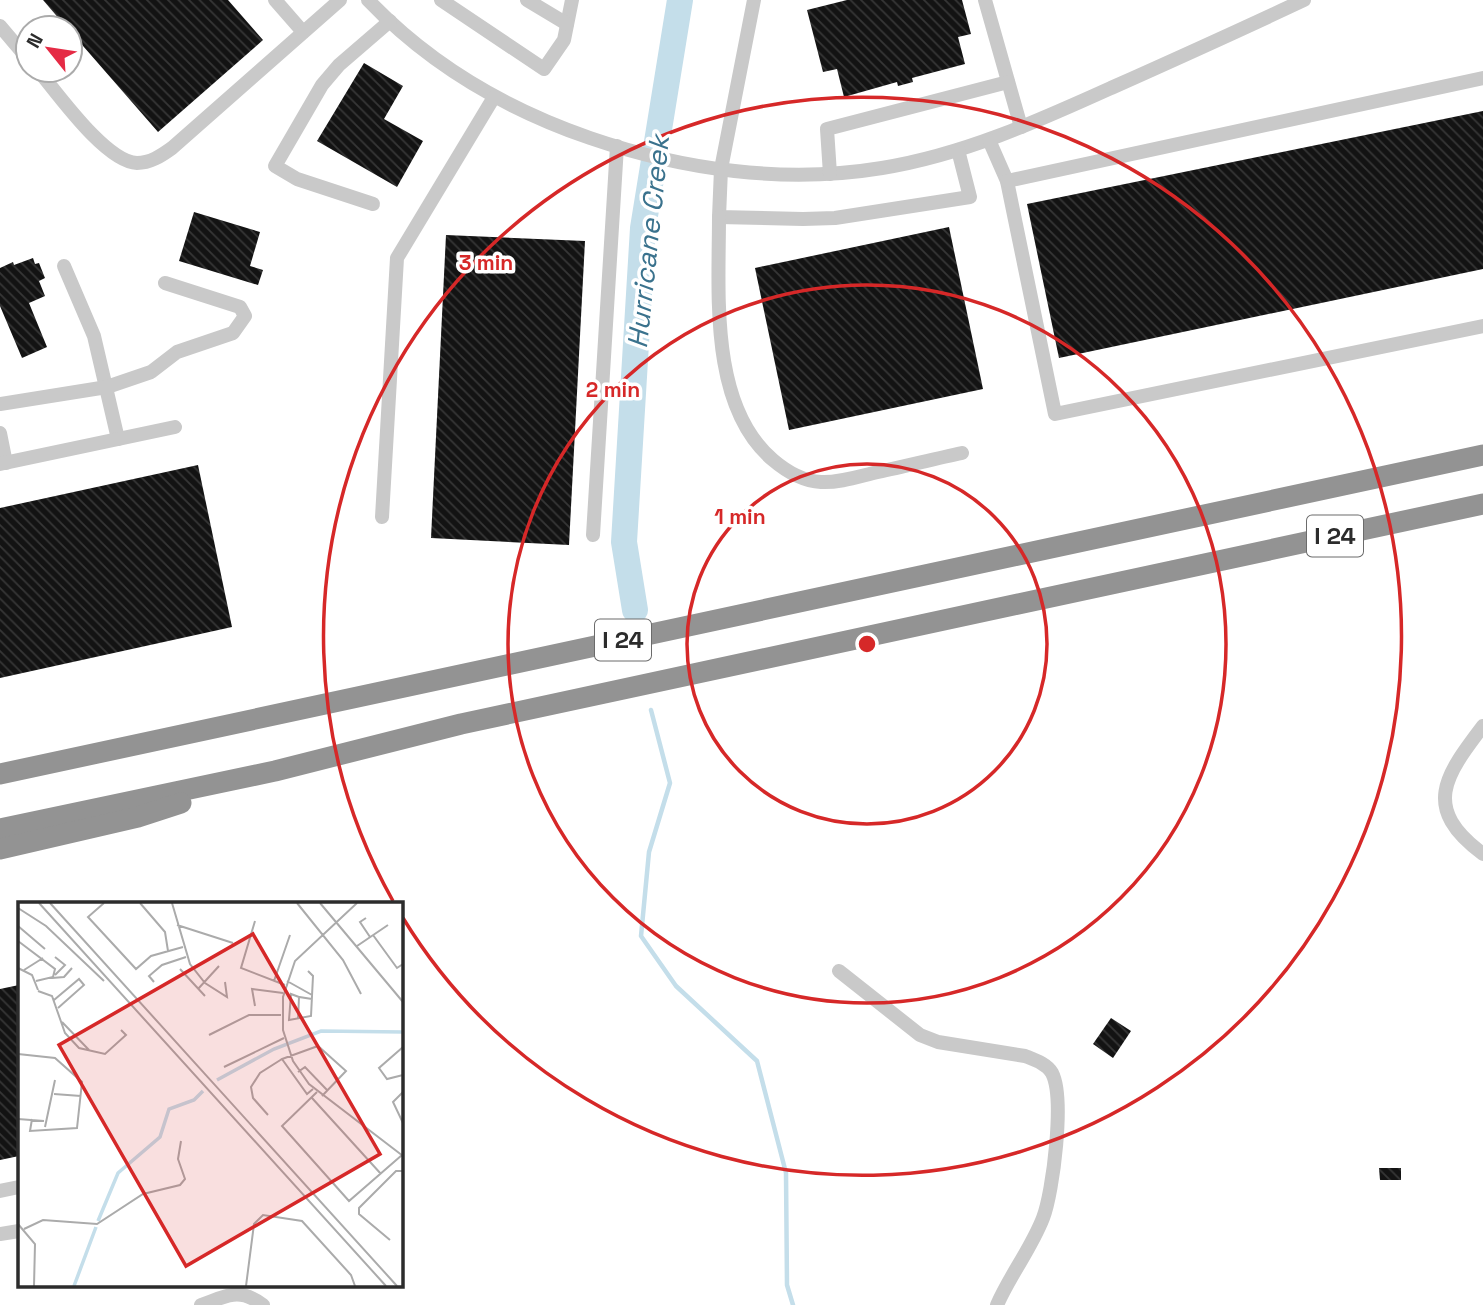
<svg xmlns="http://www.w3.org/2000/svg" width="1483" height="1305" viewBox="0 0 1483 1305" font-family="'Space Grotesk',sans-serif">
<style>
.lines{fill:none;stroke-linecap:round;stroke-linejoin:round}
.stream{stroke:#c4deea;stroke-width:4.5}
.river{stroke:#c4deea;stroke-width:26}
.building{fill:url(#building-back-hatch)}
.minor{stroke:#c9c9c9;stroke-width:14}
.highway{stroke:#939393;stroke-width:21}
.ring{fill:none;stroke:#d62828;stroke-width:3.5}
.labels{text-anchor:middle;stroke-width:7;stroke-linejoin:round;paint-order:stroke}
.shield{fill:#fff;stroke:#6b6b6b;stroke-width:2}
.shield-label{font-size:24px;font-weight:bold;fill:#2c2c2c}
.water-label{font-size:28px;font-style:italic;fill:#3a728d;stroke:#fff}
.inset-river{fill:none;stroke:#c4deea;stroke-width:3.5}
.inset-road{fill:none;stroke:#ababab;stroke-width:2}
.view{fill:#d62828;fill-opacity:0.15;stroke:#d62828;stroke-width:3.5}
.inset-edge{fill:none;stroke:#2c2c2c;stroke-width:3.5}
.centre{fill:#d62828;stroke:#fff;stroke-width:3.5}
.ring-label{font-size:21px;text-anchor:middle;font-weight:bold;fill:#d62828;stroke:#fff;stroke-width:7;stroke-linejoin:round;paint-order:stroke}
</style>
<defs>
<pattern id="building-back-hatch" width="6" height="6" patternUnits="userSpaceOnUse" patternTransform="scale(1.75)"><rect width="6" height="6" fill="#131313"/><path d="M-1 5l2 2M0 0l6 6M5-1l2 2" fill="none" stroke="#363636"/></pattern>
</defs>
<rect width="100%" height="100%" fill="#fff"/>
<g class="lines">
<polyline class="stream" points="651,710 670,783 649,852 641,936 676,986 757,1061 786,1173 787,1285 793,1305"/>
<polyline class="river" points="635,610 624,542 643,228 680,0"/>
</g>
<g class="building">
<polygon points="43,0 228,0 263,40 158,132 70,31 70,28 67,28"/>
<polygon points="847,0 962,0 971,34 958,37 965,64 912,78 913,82 898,86 897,82 844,97 837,69 823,72 807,10"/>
<polygon points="364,63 403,86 384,119 423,141 397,187 317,141"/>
<polygon points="1483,111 1483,269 1059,358 1027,204"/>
<polygon points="194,212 260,232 250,266 263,270 258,285 179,261"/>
<polygon points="949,227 983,389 789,430 755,268"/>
<polygon points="446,235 585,241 569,545 431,538"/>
<polygon points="33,258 35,264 39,263 45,278 39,281 45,296 29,303 47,347 22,358 0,306 0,268 13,262 14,265"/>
<polygon points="198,465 232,627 0,678 0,508"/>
<polygon points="19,985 19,1156 0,1160 0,989"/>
<polygon points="1111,1018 1131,1031 1113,1058 1093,1044"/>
<polygon points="1379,1168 1401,1168 1401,1180 1380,1180"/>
</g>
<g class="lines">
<g class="minor">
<polyline points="275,0 303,32"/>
<path d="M368,0C430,65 506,109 590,138C683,170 785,184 882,168C963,155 1038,121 1111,88C1176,59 1240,30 1304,0"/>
<polyline points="441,0 544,69 564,40 572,0"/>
<polyline points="527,0 567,24"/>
<polyline points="754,0 721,169 719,217 803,219 835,218 970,197 958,150"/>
<polyline points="985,0 1021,127"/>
<polyline points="0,26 28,59"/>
<path d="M38,70C58,94 106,162 137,163C150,163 161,156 172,148L340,0"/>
<polyline points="989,140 1007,181 1055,414 1483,326"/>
<polyline points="830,174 827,129 1008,82"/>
<polyline points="1007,181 1483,78"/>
<polyline points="373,204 297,179 275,166 322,85 339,65 390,21"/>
<path d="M719,217C719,293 709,406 773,460C787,472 802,481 821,482C840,483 860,476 878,472C906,466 934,459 962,453"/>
<polyline points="64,266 94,336 118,439"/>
<polyline points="0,404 107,387 151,372 177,352 233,333 245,316 240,307 165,283"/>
<polyline points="0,433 6,463"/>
<polyline points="0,464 175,427"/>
<polyline points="382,517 397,258 494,97"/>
<polyline points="593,535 617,146"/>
<path d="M1483,726C1445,776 1421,808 1483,854"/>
<path d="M839,971L920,1035L938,1042L1025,1056C1035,1060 1047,1064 1052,1073C1065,1098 1053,1192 1043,1218C1031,1249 1010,1275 997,1305"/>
<polyline points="0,1191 19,1187"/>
<polyline points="0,1234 19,1231"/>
<path d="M201,1305C227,1296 239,1287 263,1305"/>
</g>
<g class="highway">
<polyline points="0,774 1483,455"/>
<polyline points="0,829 275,771 461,724 1483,504"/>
<polyline points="0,849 138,817 181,803"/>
</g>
</g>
<g class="ring">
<circle cx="867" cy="644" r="180"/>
<circle cx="867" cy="644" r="359"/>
<path d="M393 901A539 539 0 1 1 403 918"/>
</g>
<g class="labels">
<g class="shield">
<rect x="1307" y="515.5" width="56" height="41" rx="5"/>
<rect x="595" y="619.5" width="56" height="41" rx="5"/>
</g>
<g class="shield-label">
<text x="1335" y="544">I 24</text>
<text x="623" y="648">I 24</text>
</g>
<g class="water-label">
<text transform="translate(648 242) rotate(-84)" y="10">Hurricane Creek</text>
</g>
</g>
<g transform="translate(18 902)">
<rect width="385" height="385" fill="#fff"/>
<path class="inset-river" d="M199,178L256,147L303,129L385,130M80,319L100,271L142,235L151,207L176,198L185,189M56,384L78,325"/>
<path class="inset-road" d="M21,1L368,384M32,1L379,384M86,1L70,15L118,67L133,54L165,45M122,1L147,30L150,49M154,1L172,62L187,81L209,95L207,80M279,1L325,58L343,92M302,1L385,100M339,1L277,59L265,95V128L275,159L291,182L385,254M0,6L28,24L86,79M348,16L342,20L352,35M237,19L223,66L267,83M159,23L215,41M0,24L27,47M355,33L379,66L385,62M0,39L37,67L35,75L18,79M339,44L370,23M37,55L47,63L37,73M0,66L14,73L20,88M162,67L187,94M6,68L25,56M34,76L46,75L54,66M256,79L272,33M269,79L294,93M136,80L131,74L144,63L168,55M180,87L201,64M20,89L34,94L47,131L61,146L87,152L108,133L103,128M281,95L273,92L271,118L293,114L295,74L290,69M36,98L61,77L66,83L40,106M237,104L234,87L265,91M280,118L281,95L294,97M44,120L71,148M191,133L231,113H263M385,145L361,166L369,177L385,173M0,152L37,156L64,180L59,226L12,229L14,217M206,165L266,136M280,170L287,165L309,188M295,187L289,192L264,157L300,144L328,169L304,194M299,190L264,224L331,299L384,253M385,190L375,200L385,221M36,192L63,194M294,196L363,272M250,213L235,196L233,185L242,171L264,157M0,217L26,219M27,225L37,178M0,322L17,342L16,384M6,327L25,318L79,322L125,292L162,283L167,277L160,257L163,239M372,338L341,312V306L378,269H385M228,384L236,322L245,313L284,319L333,373L337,384"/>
<path class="view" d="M235,32L362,252L168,364L41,143Z"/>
<rect width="385" height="385" class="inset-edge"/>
</g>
<circle cx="867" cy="644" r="10" class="centre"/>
<g class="ring-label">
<text x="486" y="270">3 min</text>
<text x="613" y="397">2 min</text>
<text x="740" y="524">1 min</text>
</g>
<g transform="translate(49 49) rotate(300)"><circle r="33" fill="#ffffff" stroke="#ababab" stroke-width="2"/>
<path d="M0-5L12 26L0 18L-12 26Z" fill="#e52b45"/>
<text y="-10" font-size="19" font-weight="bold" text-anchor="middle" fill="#2c2c2c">N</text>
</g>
</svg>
